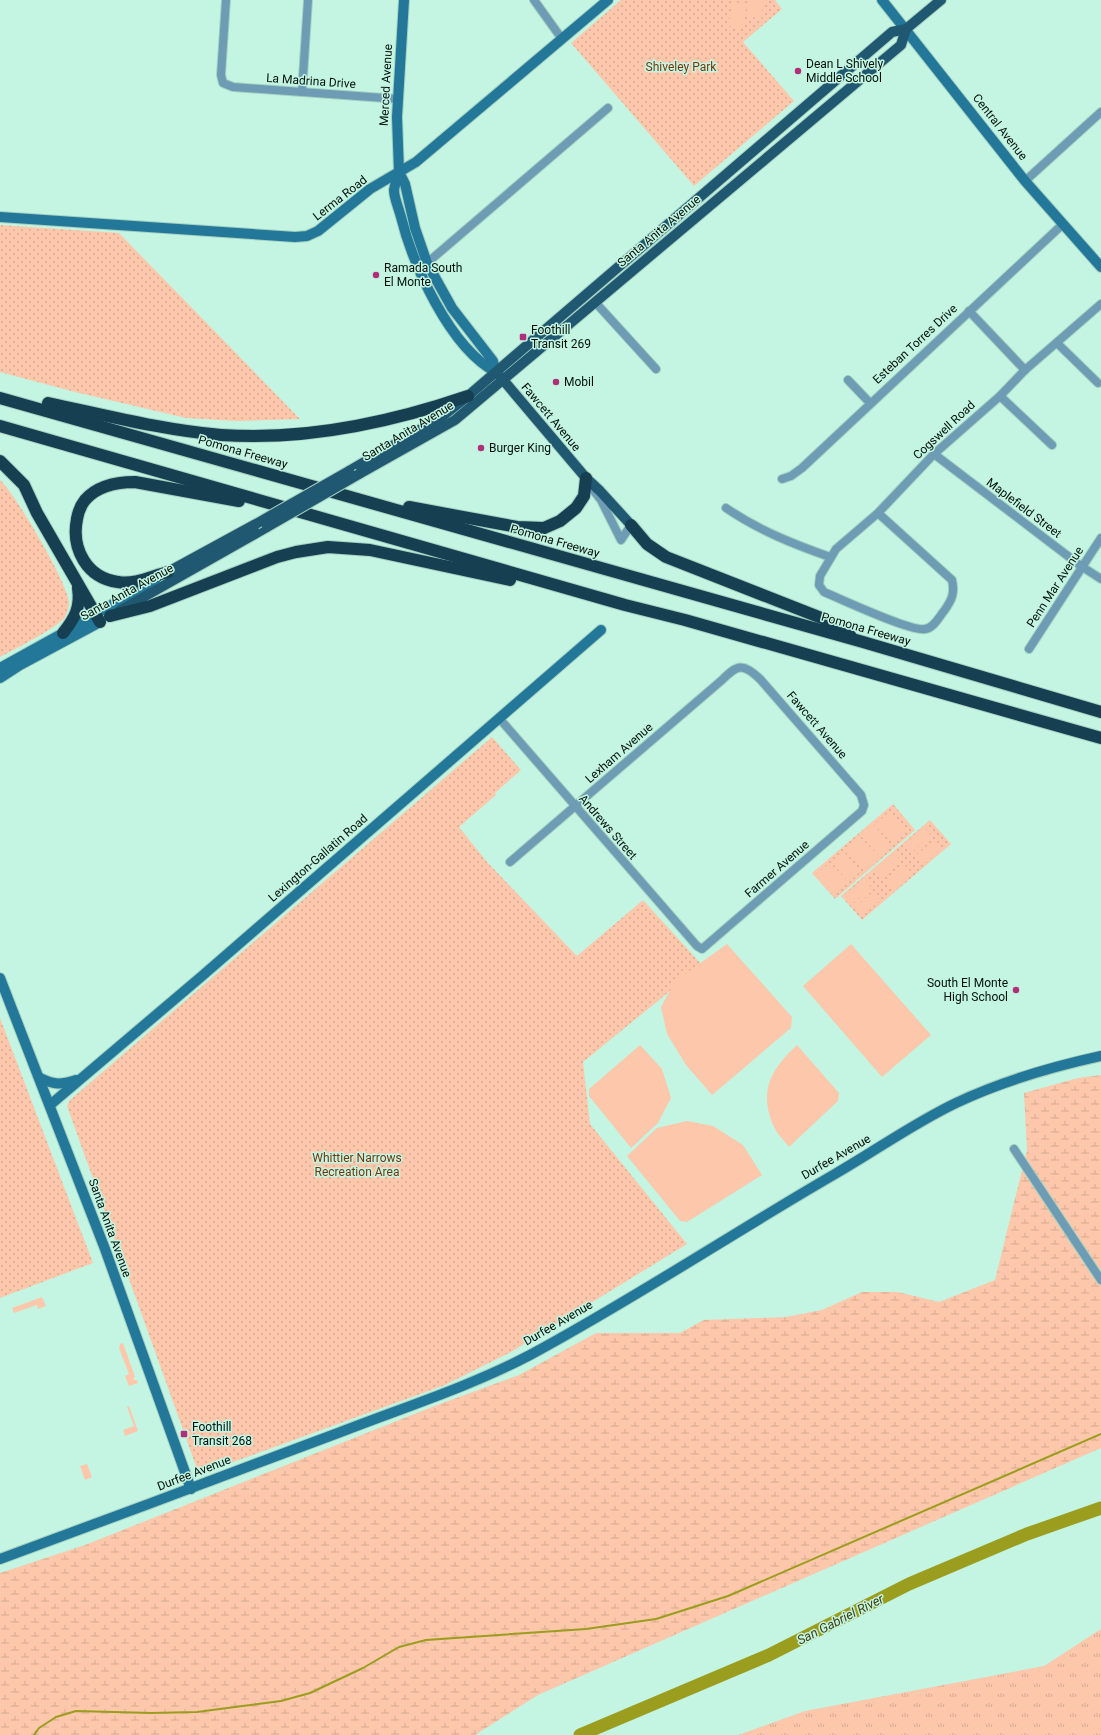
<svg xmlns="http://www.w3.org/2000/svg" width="1101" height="1735" viewBox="0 0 1101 1735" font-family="Roboto,sans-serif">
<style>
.grass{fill:url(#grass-tufts)}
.wetland{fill:url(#wetland-marsh)}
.park{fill:url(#park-dots)}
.garden{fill:#fcc7aa}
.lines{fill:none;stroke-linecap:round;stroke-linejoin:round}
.stream{stroke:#9b9d1e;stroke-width:2}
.river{stroke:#9b9d1e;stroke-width:13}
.street-casing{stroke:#a5d1c1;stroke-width:10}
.secondary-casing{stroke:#a5d1c1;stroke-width:12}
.primary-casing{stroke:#a5d1c1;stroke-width:12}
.highway-casing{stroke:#a5d1c1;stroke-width:14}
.street{stroke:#6d9cb4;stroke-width:8}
.secondary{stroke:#237799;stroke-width:10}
.primary{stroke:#205871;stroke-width:10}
.highway{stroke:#163f52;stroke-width:12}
.primary-bridge-casing{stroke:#a5d1c1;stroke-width:12;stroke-linecap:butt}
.primary-bridge{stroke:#205871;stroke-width:10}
.poi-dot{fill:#b12e78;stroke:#c4f5e3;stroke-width:1.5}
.labels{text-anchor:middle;stroke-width:3;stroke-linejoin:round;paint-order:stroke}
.poi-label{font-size:12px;fill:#02110c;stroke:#c4f5e3;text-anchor:start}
.park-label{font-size:12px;fill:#74370a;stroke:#c4f5e3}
.street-label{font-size:12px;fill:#02110c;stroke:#c4f5e3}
.water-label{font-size:13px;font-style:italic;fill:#414213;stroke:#c4f5e3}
</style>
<defs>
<pattern id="grass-tufts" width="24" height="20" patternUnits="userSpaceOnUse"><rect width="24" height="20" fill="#fcc7aa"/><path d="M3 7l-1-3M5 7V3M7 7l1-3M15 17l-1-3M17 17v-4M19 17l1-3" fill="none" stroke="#d6aa91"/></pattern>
<pattern id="wetland-marsh" width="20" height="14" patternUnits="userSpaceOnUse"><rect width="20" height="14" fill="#fcc7aa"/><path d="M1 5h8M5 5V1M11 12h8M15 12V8" fill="none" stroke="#d6aa91"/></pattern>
<pattern id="park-dots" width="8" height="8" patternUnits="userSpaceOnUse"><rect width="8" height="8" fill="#fcc7aa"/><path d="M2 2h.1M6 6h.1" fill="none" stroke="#d6aa91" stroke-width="1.8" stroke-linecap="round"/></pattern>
</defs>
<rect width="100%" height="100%" fill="#c4f5e3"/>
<polygon class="grass" points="1101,1629 1101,1735 738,1735 805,1711 1044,1666"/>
<polygon class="wetland" points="1101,1075 1101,1448 538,1695 475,1735 0,1735 0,1573 85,1545 432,1407 519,1375 596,1333 680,1333 704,1320 786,1317 822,1310 862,1292 898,1292 939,1302 995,1280 1027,1150 1024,1093 1078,1078"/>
<g class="park">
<polygon points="621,0 775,0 782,9 743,42 794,101 694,186 571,43"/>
<polygon points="0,225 119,233 300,419 237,421 186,418 75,392 0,372"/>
<path d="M0,480C15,493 68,584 69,602C69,607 67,613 65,617C59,627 13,650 0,657Z"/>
<polygon points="492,737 521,770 495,793 496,795 459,827 487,862 577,956 643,900 702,965 583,1062 590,1124 687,1244 511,1352 445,1385 206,1472 200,1470 196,1466 67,1106 70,1100"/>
<polygon points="893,804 915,830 835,899 812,873"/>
<polygon points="930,820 951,844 862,920 841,896"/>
<polygon points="0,1018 93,1263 0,1298"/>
</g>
<g class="garden">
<polygon points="750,0 764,0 761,19 747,16"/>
<polygon points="733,2 747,4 742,28 728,26"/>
<polygon points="889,812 906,832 894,843 876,823"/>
<polygon points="874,825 891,845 879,856 861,836"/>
<polygon points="924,827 931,835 912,852 904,843"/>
<polygon points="859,838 876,858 864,869 846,849"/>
<polygon points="935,839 942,848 923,865 915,856"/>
<polygon points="843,851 861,871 849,882 831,862"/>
<polygon points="894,852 901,861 882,878 874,869"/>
<polygon points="828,864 846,884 834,895 816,875"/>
<polygon points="905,865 912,873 893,890 885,881"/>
<polygon points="864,878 871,887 852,904 844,895"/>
<polygon points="874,891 882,899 862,916 855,907"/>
<polygon points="727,944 792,1017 791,1028 712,1095 686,1065 667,1034 661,1007 675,981"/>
<polygon points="851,944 931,1035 882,1077 803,986"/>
<polygon points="640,1045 662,1069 671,1098 658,1123 631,1148 589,1096 589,1089"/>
<path d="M797,1045L839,1093L838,1101L789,1147C784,1140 777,1134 774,1127C758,1092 771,1069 797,1045Z"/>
<polygon points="687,1121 713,1126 743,1145 762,1175 687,1222 680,1221 627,1156 657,1128"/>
<polygon points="42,1297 46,1306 38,1309 37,1305 14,1313 12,1308"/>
<polygon points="123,1343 135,1377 133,1378 134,1380 137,1380 138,1383 129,1386 125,1376 129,1374 119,1348 120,1344"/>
<polygon points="129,1406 138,1431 125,1436 123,1430 134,1426 127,1407"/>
<polygon points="87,1464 92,1477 85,1480 80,1466"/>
</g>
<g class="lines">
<polyline class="stream" points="34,1735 39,1728 56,1717 76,1711 151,1713 197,1712 281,1701 310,1693 363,1668 399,1647 426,1640 586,1629 656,1619 728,1596 1101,1434"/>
<polyline class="river" points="580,1735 769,1655 909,1584 1027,1534 1101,1508"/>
<defs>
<g id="street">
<polyline points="226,0 221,75 223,83 233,87 398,99"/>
<polyline points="534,0 562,39"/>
<polyline points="302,92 308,0"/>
<polyline points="1025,181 1101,112"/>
<polyline points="427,263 608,108"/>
<polyline points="595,302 656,369"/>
<polyline points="969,311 1025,370"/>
<polyline points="1057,343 1098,383"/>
<polyline points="848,380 870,403"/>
<polyline points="1000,396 1052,445"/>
<polyline points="934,454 1081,566 1101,579"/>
<polyline points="782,479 791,476 802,468 1063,224"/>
<polyline points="590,486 601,500 621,540 631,525"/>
<path d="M726,508C758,530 793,544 830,557"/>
<path d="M878,513L952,580C955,593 952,600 944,611C939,617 934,628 925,629C911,632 841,599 824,592L819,585L820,576L836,549L878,513L934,454L1000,396L1025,370L1101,304"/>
<polyline points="1029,649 1101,538"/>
<path d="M499,718L697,946L702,949L862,811L864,805L861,795L760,679C743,663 738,664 722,680L510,862"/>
<polyline points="1014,1149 1101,1280"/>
</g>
<g id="secondary">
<polyline points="404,0 397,117 399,172 405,184 415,228 427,263 452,308 493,361 496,372"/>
<polyline points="882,0 1025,181 1101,267"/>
<path d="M399,172C397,178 395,184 394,190C394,198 399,209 401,217C413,265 450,348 496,372"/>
<polyline points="0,217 295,237 307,236 318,231 370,189 416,162 608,0"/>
<polyline points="0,668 63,633 156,579"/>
<polyline points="0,678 20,665 100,622"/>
<polyline points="0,978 105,1249 191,1489"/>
<path d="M40,1078C55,1085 60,1085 76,1080"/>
<polyline points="50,1105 202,976 601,630"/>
<path d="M0,1559C113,1517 225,1476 338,1433C402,1408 469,1387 530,1355C634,1299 733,1233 835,1174C875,1151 914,1123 956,1103C1002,1081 1051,1067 1101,1056"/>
</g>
<g id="primary">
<polyline points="499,375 586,478 600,491 631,525"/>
<polyline points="349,471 440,418 468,396 892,32 906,29 941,0"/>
<polyline points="359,474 455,420 901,45 906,29"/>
<polyline points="168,572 256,524"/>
<polyline points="119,611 267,527"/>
</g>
<g id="highway">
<polyline points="0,398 863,642 1101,712"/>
<path d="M48,403C105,415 162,430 221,435C306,441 389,423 468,396"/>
<polyline points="0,426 625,605 685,620 1101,738"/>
<polyline points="0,461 24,485 37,513 100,622"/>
<polyline points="409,507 517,527 544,528 560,521 576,508 584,496 586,478"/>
<polyline points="631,525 647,544 666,557 824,619 850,635"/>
<path d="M168,572C152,576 135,585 118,582C87,578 71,549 77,519C78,513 81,505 85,500C98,485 117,482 135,482L239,501"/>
<polyline points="110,616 150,606 277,557 296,552 328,547 370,550 510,580"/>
<path d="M63,633C75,618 81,607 78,588"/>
</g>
</defs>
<use href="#street" class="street-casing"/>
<use href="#secondary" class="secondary-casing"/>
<use href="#primary" class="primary-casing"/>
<use href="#highway" class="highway-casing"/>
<use href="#street" class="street"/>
<use href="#secondary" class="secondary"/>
<use href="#primary" class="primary"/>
<use href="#highway" class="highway"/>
<defs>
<g id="primary-bridge">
<polyline points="256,524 349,471"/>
<polyline points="267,527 359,474"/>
</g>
</defs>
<use href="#primary-bridge" class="primary-bridge-casing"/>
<use href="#primary-bridge" class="primary-bridge"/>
</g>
<g class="poi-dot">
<circle cx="798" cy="71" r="4"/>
<circle cx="376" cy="275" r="4"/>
<rect x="519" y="333" width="8" height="8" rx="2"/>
<circle cx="556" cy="382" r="4"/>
<circle cx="481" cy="448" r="4"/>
<circle cx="1016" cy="990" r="4"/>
<rect x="180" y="1430" width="8" height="8" rx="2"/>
</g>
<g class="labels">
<g class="poi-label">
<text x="806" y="68">Dean L Shively<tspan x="806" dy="14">Middle School</tspan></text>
<text x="384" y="272">Ramada South<tspan x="384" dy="14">El Monte</tspan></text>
<text x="531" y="334">Foothill<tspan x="531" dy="14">Transit 269</tspan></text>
<text x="564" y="386">Mobil</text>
<text x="489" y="452">Burger King</text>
<text x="1008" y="987" text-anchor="end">South El Monte<tspan x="1008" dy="14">High School</tspan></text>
<text x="192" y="1431">Foothill<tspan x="192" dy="14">Transit 268</tspan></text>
</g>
<g class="park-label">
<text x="681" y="71">Shiveley Park</text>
<text x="357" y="1162">Whittier Narrows<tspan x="357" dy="14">Recreation Area</tspan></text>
</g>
<g class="street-label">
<text transform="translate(311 81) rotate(4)" y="4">La Madrina Drive</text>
<text transform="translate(386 85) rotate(-87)" y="4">Merced Avenue</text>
<text transform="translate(1000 127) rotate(52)" y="4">Central Avenue</text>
<text transform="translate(340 198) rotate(-38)" y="4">Lerma Road</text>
<text transform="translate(659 231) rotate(-40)" y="4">Santa Anita Avenue</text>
<text transform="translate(915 344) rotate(-43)" y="4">Esteban Torres Drive</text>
<text transform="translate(551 417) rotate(50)" y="4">Fawcett Avenue</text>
<text transform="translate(944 430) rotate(-43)" y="4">Cogswell Road</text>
<text transform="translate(408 431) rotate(-31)" y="4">Santa Anita Avenue</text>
<text transform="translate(243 452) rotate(16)" y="4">Pomona Freeway</text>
<text transform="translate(1024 508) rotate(37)" y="4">Maplefield Street</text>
<text transform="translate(555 541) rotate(16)" y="4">Pomona Freeway</text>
<text transform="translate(1055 587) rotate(-57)" y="4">Penn Mar Avenue</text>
<text transform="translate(127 592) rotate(-29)" y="4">Santa Anita Avenue</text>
<text transform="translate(866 629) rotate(16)" y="4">Pomona Freeway</text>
<text transform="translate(817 725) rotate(49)" y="4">Fawcett Avenue</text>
<text transform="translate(619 753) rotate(-41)" y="4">Lexham Avenue</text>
<text transform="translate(608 827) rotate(49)" y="4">Andrews Street</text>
<text transform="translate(318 858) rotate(-41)" y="4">Lexington-Gallatin Road</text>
<text transform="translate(777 869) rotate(-41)" y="4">Farmer Avenue</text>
<text transform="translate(836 1157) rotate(-30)" y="4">Durfee Avenue</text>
<text transform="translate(110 1228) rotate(70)" y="4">Santa Anita Avenue</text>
<text transform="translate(558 1323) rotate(-30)" y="4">Durfee Avenue</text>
<text transform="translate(194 1473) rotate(-21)" y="4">Durfee Avenue</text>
</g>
<g class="water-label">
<text transform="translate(840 1619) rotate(-27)" y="5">San Gabriel River</text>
</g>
</g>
</svg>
